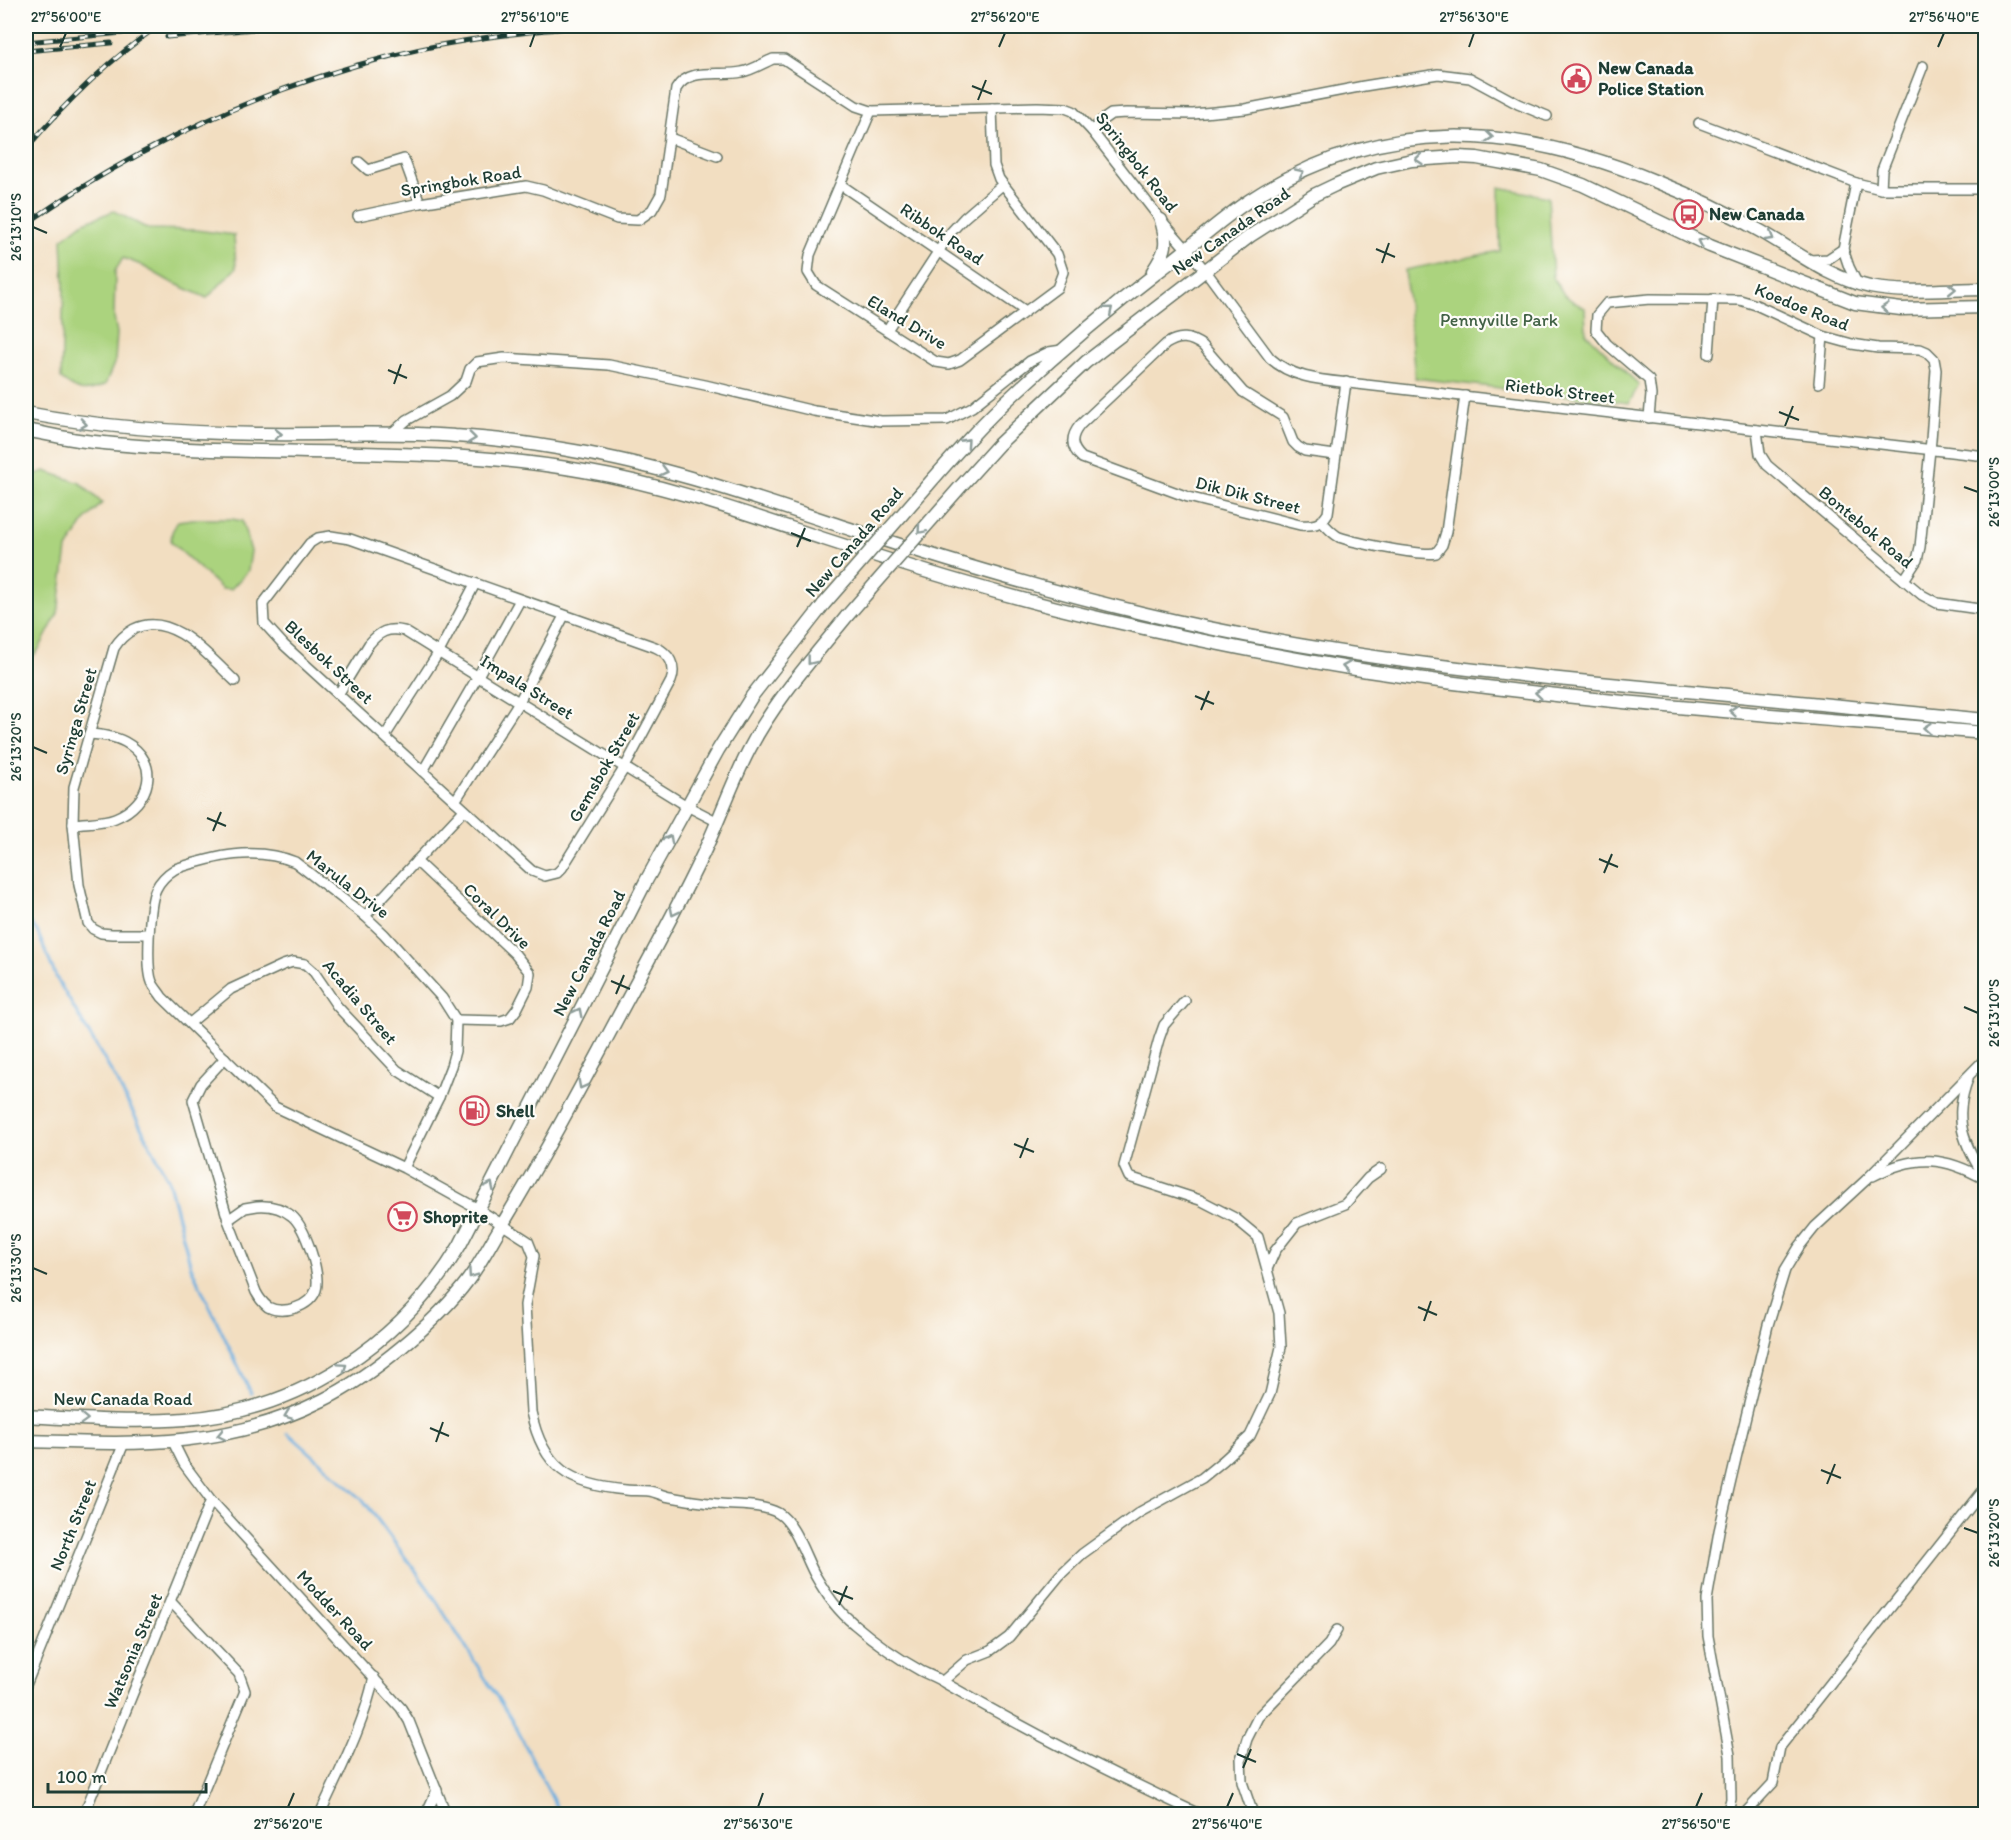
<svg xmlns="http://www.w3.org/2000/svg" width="2011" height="1840" viewBox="0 0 2011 1840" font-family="Itim,sans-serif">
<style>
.green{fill:#abd37e;stroke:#658859;stroke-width:1.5}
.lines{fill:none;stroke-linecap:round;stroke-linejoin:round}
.stream{stroke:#6aadde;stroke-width:3}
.minor-casing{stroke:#697565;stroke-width:12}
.secondary-casing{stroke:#697565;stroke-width:15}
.minor{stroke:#fff;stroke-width:9}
.secondary{stroke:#fff;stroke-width:12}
.rail-casing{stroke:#1f3d34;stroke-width:5}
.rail{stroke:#fdfcf7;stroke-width:3;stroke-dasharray:9;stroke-linecap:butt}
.secondary-bridge-casing{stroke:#697565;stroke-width:15;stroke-linecap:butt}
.secondary-bridge{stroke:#fff;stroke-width:12}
.oneway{stroke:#8f9e9a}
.ticks{fill:none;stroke:#1f3d34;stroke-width:2}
.labels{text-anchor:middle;stroke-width:4.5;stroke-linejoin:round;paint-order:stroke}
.poi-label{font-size:18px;font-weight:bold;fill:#1f3d34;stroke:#fdfcf7;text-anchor:start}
.street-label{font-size:18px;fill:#1f3d34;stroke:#fdfcf7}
.park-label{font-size:18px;fill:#426246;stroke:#fdfcf7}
.neatline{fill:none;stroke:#1f3d34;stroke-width:2}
.ticks-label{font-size:15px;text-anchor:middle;fill:#1f3d34}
</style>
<rect width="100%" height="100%" fill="#fdfcf7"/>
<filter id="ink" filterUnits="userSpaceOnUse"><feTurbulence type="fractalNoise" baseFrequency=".0167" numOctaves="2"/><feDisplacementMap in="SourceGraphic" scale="12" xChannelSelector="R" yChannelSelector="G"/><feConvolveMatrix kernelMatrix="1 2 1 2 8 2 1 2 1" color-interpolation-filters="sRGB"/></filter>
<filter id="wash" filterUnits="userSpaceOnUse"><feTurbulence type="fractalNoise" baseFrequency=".008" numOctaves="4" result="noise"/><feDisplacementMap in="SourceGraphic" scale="24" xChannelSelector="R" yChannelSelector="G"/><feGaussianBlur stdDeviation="1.35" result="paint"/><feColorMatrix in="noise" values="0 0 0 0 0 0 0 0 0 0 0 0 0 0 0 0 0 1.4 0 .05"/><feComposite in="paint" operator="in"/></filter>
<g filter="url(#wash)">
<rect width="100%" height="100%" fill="#f2dec1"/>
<g class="green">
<path d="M1499,187L1548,197L1553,277C1561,293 1568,300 1585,308L1586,333L1639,385L1629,403L1415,378L1405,270L1500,251Z"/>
<path d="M114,211L148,229L196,230L234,235L236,268L207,298L169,281L141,265L123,258L115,271L114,317L117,333L115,361L105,385C84,394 78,392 61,379L64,284L62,239L84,222Z"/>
<polygon points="45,471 80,483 102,503 83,523 67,549 58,613 39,649 26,665 26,483 30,476"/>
<polygon points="192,519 232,519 242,521 251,551 248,571 231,589 222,589 171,542 172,532 178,521"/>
</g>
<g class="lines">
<g class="stream">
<polyline points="26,918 37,931 57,979 115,1078 168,1179 191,1267 251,1393"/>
<polyline points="288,1433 364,1501 430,1591 516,1727 560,1814"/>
</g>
</g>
</g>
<g filter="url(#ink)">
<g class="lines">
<defs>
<g id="minor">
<polyline points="871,111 810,255 808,272 816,285 936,362 949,364 960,360 1057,288 1063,272 1057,254 999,179 994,165 992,108"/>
<polyline points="1699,123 1856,183 1881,189 1986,189"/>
<polyline points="1092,131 1101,121 1111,114 1126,113 1193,114 1245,109 1364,86 1438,74 1470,78 1518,104 1547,116"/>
<polyline points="670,138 717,156"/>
<polyline points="359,162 368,170 404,159 420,203"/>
<polyline points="1856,183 1843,249 1849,267 1857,283"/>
<polyline points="841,185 1024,310"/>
<polyline points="1881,189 1882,170 1923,66"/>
<path d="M358,216L420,203L526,186L543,190L617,219L638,220L652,210L661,194L676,89C689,66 721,77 742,72C753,70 763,63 773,59H784L790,63L856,106L871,111L1037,107L1065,108L1073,111L1092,131L1161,220L1205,270L1270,358C1296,382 1333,380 1366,385L1986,456"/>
<polyline points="1810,260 1828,259 1843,249"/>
<polyline points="887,330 951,232 964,218 1002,185"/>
<polyline points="1709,354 1713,299"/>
<polyline points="1819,383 1823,336"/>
<polyline points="1649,418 1651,395 1649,380 1607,344 1596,330 1597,315 1607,303 1650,299 1740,300 1756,305 1823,336 1852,344 1878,348 1920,349 1927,352 1934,359 1936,370 1931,440 1920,547 1917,560 1904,580"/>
<polyline points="1757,430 1760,454 1767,465 1922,595 1937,603 1986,610"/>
<polyline points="392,433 407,420 450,396 466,381 470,369 477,362 504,358 609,365 705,385 814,411 881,421 947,420 972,407 1030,361 1049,352 1062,350"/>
<path d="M1335,455L1305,451L1298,447L1293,442L1283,417L1243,392L1203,346C1190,337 1180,335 1166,344L1080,425C1070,437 1070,447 1082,458L1188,497L1300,525C1313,526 1321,525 1328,513L1346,382"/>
<path d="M1322,522C1327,527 1333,534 1339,537C1356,543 1420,556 1436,553L1442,545L1446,532L1465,396"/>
<path d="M331,536L350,539L655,647C669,653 677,666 671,681L625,767L562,868L557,873L545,876L532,871L284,645L264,623L263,604L310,543L318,538Z"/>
<path d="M339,693L369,644C379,632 388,627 404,631L687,806L718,822"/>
<polyline points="385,736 439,652 475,584"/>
<polyline points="423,771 478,676 520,600"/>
<polyline points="455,801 519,702 564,616"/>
<path d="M73,824C87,822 103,823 115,818C151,804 162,762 125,742C114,736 101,735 89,734"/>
<polyline points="416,861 515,954 530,973 528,987 517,1009 510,1018 501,1021 456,1020"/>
<polyline points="365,916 464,810"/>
<path d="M149,934H112L101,933L93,929L88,923L79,885L73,824L74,787L114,648C119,640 125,634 134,629C172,610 210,658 235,681"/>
<polyline points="190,1023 231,989 283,965 293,962 305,964 314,972 337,1006 397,1070 439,1097"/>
<polyline points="225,1058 201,1084 193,1100 228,1220"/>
<path d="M1968,1079C1952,1120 1964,1143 1985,1178"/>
<path d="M404,1168L439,1097L451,1066L455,1051L456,1020L442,998L384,934L365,916L295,862C255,846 215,856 175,869C167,874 160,881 156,889C149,903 146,968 152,982C154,987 159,992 162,997L275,1107L404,1168L478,1209L528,1241L534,1256L525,1305L531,1412C543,1468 570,1485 626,1490C633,1491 641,1490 649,1491C656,1492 663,1496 670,1497C687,1500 703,1503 720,1504C738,1506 762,1504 778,1513C795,1523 805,1557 815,1575C825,1593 838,1611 854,1624C875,1642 897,1658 921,1671C929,1675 938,1678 945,1683C1028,1731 1112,1774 1199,1814"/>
<path d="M1873,1176C1915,1154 1945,1156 1986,1180"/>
<path d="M257,1206C269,1205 282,1208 292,1216C305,1227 321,1273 316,1290C310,1307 283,1315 268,1307C263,1303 259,1298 256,1292L228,1220L245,1208Z"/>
<polyline points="1268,1267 1275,1251 1297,1223 1345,1204 1368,1178 1381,1169"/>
<polyline points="173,1442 184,1464 211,1500 401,1708 409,1721 446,1814"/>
<polyline points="171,1602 239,1674 245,1691 194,1814"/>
<polyline points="943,1681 967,1660 990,1651 1009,1637 1060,1575 1082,1554 1140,1512 1202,1478 1224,1460 1250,1436 1270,1394 1281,1347 1279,1313 1258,1237 1235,1218 1200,1200 1129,1177 1124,1166 1159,1039 1164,1025 1185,1001"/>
<polyline points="26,1685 124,1443"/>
<polyline points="84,1814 211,1500"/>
<path d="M320,1814C340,1770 364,1725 374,1677"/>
<polyline points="426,1814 437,1790"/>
<polyline points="1253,1814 1242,1782 1241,1759 1247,1739 1258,1717 1329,1644 1337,1630"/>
<polyline points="1727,1814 1731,1799 1730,1755 1708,1636 1707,1600 1719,1531 1737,1454 1768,1325 1785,1270 1799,1247 1815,1227 1866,1180 1986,1058"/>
<polyline points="1744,1814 1773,1783 1780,1747 1986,1487"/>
</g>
<g id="secondary">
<path d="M1153,271C1167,250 1168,244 1161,220"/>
<path d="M26,413C105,428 184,433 264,434C328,435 391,431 455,436C494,438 535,444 574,451C670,467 761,500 853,530C948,561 1044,590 1142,613C1320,656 1504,675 1686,691C1786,700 1886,711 1986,720"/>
<path d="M26,430C48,434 71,440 94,442C257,460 422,442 584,471C666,485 745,513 824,539C916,569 1009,598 1103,619C1191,639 1279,657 1368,671C1573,702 1780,715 1986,733"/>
<path d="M927,486C955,454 983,422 1015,393C1061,350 1109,309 1159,271C1190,248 1218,221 1250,200C1384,113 1516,124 1657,182C1693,196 1729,213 1762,232C1797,252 1829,278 1870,287C1907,294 1948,289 1986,289"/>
<polyline points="961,486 998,445 1086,362 1250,236 1314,195 1335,185 1376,168 1412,160 1458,157 1477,158 1541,170 1583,185 1710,246 1855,303 1901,309 1986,307"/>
<path d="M26,1416C79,1419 132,1423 185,1419C300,1411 402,1343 460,1245L646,881L718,750L752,696L824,604"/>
<path d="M26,1441C132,1444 224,1450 323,1400C370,1377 437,1322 468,1280C482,1261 492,1240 505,1220C539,1164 570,1107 601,1049C634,986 670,923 701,858C719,822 731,784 750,748C775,700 813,658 847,616"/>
</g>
</defs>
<use href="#minor" class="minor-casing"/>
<use href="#secondary" class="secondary-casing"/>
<use href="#minor" class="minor"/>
<use href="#secondary" class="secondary"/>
<defs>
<g id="rail">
<polyline points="183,26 194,26"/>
<polyline points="167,37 286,26"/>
<polyline points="26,42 122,33"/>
<polyline points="26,51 111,43"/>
<path d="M26,149C65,103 109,60 158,26"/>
<path d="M26,224C138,146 263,88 395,55C458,39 524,32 588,26"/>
</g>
</defs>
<use href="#rail" class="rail-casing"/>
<use href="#rail" class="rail"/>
<defs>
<g id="secondary-bridge">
<polyline points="824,604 927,486"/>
<polyline points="847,616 961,486"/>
</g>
</defs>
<use href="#secondary-bridge" class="secondary-bridge-casing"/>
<use href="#secondary-bridge" class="secondary-bridge"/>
</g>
<defs><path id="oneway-chevron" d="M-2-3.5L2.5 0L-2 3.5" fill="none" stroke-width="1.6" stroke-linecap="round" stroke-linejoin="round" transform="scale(1.5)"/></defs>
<g class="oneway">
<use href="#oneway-chevron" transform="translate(1489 137) rotate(6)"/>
<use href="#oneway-chevron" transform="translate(1419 159) rotate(174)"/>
<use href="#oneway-chevron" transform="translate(1300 173) rotate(-25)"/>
<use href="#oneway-chevron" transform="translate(1770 237) rotate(31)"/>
<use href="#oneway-chevron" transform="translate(1702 242) rotate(-154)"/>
<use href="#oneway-chevron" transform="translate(1952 289) rotate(-1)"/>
<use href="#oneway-chevron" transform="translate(1885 308) rotate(-175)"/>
<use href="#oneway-chevron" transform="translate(1109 310) rotate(-40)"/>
<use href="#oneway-chevron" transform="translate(83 424) rotate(9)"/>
<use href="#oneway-chevron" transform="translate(278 434)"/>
<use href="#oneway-chevron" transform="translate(472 438) rotate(7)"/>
<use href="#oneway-chevron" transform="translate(966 442) rotate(-48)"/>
<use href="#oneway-chevron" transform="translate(664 471) rotate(15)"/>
<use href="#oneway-chevron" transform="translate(921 530) rotate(131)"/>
<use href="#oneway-chevron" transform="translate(811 661) rotate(128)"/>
<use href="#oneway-chevron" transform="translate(1346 667) rotate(-171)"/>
<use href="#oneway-chevron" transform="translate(1539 693) rotate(-174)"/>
<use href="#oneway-chevron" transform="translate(1733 711) rotate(-175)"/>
<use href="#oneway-chevron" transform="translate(1927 728) rotate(-175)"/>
<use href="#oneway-chevron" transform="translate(669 839) rotate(-62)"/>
<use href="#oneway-chevron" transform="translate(674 912) rotate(117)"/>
<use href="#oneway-chevron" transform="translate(578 1012) rotate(-63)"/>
<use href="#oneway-chevron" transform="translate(582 1085) rotate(118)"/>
<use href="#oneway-chevron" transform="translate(490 1186) rotate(-64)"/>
<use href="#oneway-chevron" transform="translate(472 1274) rotate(125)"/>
<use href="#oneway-chevron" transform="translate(343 1367) rotate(-34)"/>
<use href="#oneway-chevron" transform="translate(288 1415) rotate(159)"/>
<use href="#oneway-chevron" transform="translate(84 1419) rotate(2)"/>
<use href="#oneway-chevron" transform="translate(221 1435) rotate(168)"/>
</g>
</g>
<path class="ticks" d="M60,47L66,33M530,47L535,33M999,47L1005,33M1469,47L1474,33M1938,47L1944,33M972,86L992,94M978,100L986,80M33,227L47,233M1376,249L1395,257M1382,263L1389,243M388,370L407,378M394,384L401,364M1779,412L1799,420M1785,426L1793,406M1964,487L1978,492M791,533L811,541M797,547L805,528M1195,696L1214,704M1201,710L1209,691M33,747L47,753M207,818L226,826M213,831L221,812M1599,859L1618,867M1604,873L1612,854M611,981L630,989M616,994L624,975M1964,1007L1978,1013M1014,1144L1034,1152M1020,1158L1028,1138M33,1268L47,1274M1418,1307L1437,1315M1424,1321L1431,1301M430,1428L449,1436M436,1442L443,1422M1821,1470L1841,1478M1827,1484L1835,1464M1964,1528L1978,1533M833,1591L853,1599M839,1605L847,1586M1237,1754L1256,1762M1243,1768L1251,1749M288,1807L294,1793M758,1807L763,1793M1227,1807L1233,1793M1696,1807L1702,1793"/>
<defs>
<symbol id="civic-ring" viewBox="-11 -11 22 22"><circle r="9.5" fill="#fdfcf7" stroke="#d1495b" stroke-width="1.5"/><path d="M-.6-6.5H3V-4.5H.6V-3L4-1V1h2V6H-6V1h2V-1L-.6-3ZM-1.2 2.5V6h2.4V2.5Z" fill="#d1495b"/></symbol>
<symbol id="bus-ring" viewBox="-11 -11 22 22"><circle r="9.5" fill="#fdfcf7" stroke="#d1495b" stroke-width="1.5"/><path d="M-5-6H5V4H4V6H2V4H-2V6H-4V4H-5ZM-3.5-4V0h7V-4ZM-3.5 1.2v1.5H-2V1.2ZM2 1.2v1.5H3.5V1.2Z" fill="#d1495b"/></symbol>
<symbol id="fuel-ring" viewBox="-11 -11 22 22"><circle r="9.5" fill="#fdfcf7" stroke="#d1495b" stroke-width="1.5"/><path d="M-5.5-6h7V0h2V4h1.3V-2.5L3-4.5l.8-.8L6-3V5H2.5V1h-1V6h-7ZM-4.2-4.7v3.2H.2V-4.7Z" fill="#d1495b"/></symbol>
<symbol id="supermarket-ring" viewBox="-11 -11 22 22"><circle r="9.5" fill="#fdfcf7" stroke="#d1495b" stroke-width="1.5"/><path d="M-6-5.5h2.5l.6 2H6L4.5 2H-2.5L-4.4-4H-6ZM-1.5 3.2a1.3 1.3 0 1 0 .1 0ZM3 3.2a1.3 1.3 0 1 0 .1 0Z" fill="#d1495b"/></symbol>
</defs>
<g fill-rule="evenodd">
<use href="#civic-ring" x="1560" y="62" width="33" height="33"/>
<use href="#bus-ring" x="1672" y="198" width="33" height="33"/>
<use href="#fuel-ring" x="458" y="1094" width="33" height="33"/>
<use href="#supermarket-ring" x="386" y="1200" width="33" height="33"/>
</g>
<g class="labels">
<g class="poi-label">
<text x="1598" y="74">New Canada<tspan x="1598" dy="21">Police Station</tspan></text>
<text x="1709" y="220">New Canada</text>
<text x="496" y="1117">Shell</text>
<text x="423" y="1223">Shoprite</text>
</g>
<g class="street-label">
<text transform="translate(1137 162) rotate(52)" y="6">Springbok Road</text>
<text transform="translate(461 181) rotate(-9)" y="6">Springbok Road</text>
<text transform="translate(1231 231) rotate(-35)" y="6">New Canada Road</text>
<text transform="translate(942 234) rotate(34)" y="6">Ribbok Road</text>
<text transform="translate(1802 307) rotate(22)" y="6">Koedoe Road</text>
<text transform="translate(907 322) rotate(31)" y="6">Eland Drive</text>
<text transform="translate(1560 391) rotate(7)" y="6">Rietbok Street</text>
<text transform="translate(1248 495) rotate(14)" y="6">Dik Dik Street</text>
<text transform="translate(1866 527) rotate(40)" y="6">Bontebok Road</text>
<text transform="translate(854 542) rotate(-49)" y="6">New Canada Road</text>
<text transform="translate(329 662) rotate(43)" y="6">Blesbok Street</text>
<text transform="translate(527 687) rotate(32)" y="6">Impala Street</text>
<text transform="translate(76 721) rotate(-74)" y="6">Syringa Street</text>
<text transform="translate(604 767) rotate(-60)" y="6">Gemsbok Street</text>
<text transform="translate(348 884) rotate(38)" y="6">Marula Drive</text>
<text transform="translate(497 916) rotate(44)" y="6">Coral Drive</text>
<text transform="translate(589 953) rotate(-63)" y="6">New Canada Road</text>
<text transform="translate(360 1002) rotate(50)" y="6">Acadia Street</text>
<text x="123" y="1405">New Canada Road</text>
<text transform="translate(73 1525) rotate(-68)" y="6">North Street</text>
<text transform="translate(335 1610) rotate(47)" y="6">Modder Road</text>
<text transform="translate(133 1651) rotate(-67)" y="6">Watsonia Street</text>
</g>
<g class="park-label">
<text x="1499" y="326">Pennyville Park</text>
</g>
</g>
<rect width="2011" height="1840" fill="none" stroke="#fdfcf7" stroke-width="66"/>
<path d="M48 1783v9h158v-9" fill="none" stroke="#1f3d34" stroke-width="3"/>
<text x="57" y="1783" font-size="18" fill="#1f3d34" stroke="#fdfcf7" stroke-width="4.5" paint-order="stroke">100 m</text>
<rect x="33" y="33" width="1945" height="1774" class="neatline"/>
<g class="ticks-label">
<text x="66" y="22">27°56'00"E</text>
<text x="535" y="22">27°56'10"E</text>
<text x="1005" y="22">27°56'20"E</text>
<text x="1474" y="22">27°56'30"E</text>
<text x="1944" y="22">27°56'40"E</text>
<text transform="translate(16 227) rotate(-90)" y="5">26°13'10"S</text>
<text transform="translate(1994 492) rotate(-90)" y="5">26°13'00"S</text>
<text transform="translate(16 747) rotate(-90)" y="5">26°13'20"S</text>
<text transform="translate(1994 1013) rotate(-90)" y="5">26°13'10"S</text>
<text transform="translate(16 1268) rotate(-90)" y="5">26°13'30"S</text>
<text transform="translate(1994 1533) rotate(-90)" y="5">26°13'20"S</text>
<text x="288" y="1829">27°56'20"E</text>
<text x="758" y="1829">27°56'30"E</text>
<text x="1227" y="1829">27°56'40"E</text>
<text x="1696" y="1829">27°56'50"E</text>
</g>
</svg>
